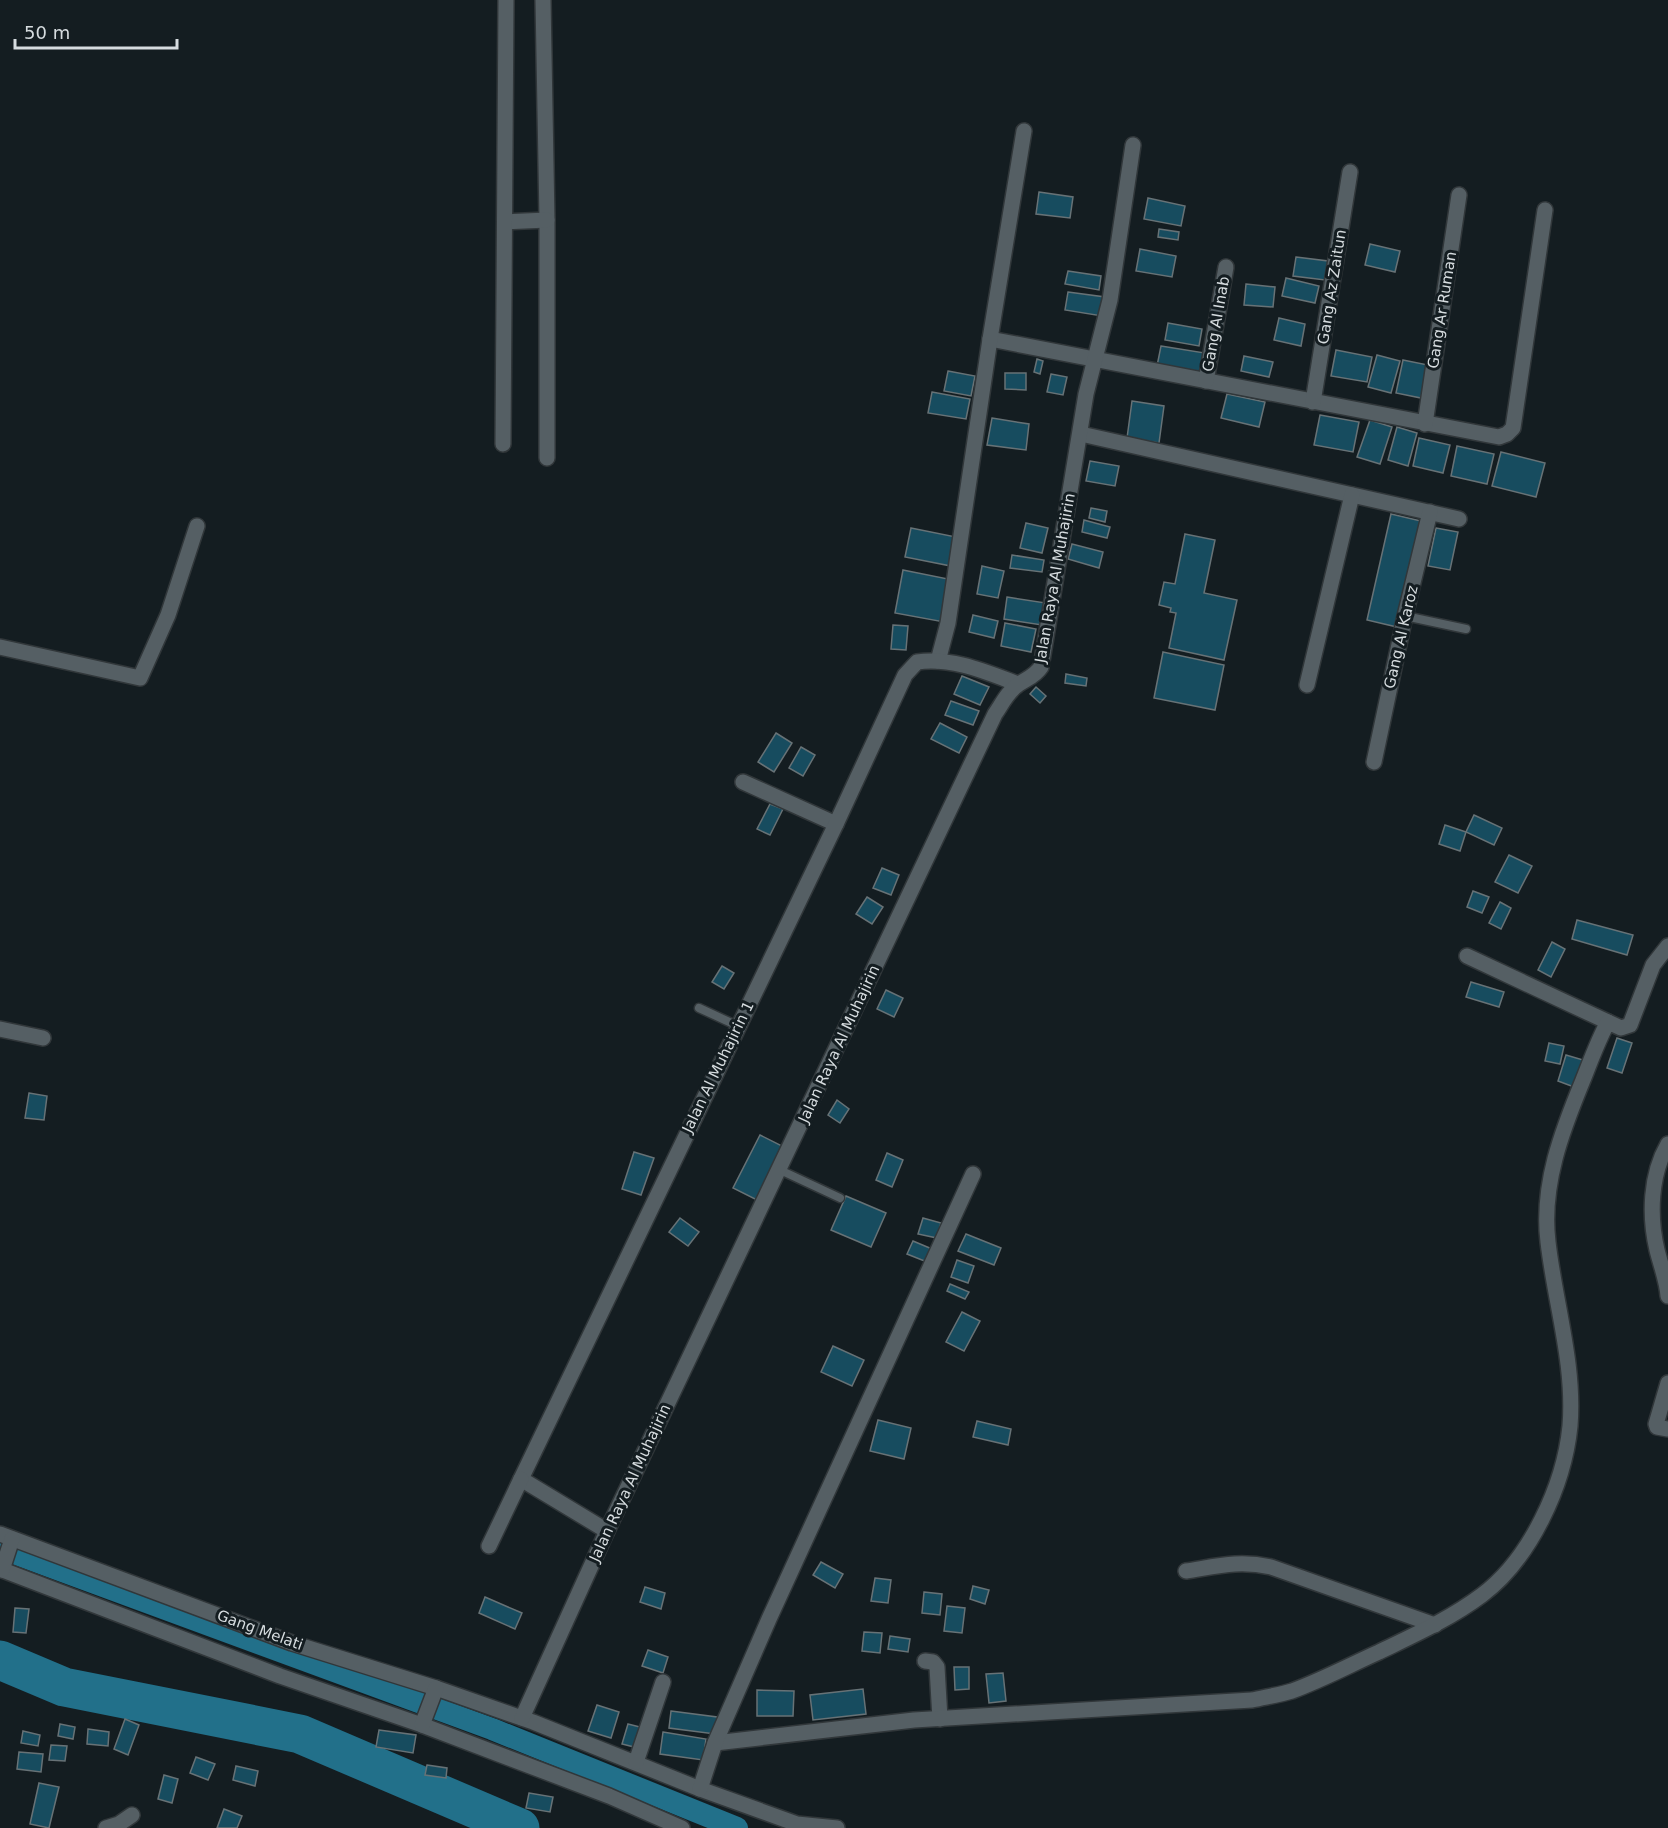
<svg xmlns="http://www.w3.org/2000/svg" width="1668" height="1828" viewBox="0 0 1668 1828" font-family="'DejaVu Sans',sans-serif">
<style>
.lines{fill:none;stroke-linecap:round;stroke-linejoin:round}
.canal{stroke:#22708a;stroke-width:22}
.river{stroke:#22708a;stroke-width:39}
.building{fill:#174c5f;stroke:#677276;stroke-width:1.5}
.lane-casing{stroke:#31373a;stroke-width:11}
.street-casing{stroke:#31373a;stroke-width:18}
.lane{stroke:#555f64;stroke-width:8}
.street{stroke:#555f64;stroke-width:15}
.labels{text-anchor:middle;stroke-width:6;stroke-linejoin:round;paint-order:stroke}
.street-label{font-size:15px;fill:#d6dcdf;stroke:#141d21}
</style>
<rect width="100%" height="100%" fill="#141d21"/>
<g class="lines">
<polyline class="canal" points="0,1548 492,1729 737,1828"/>
<polyline class="river" points="0,1660 64,1687 300,1734 520,1828"/>
</g>
<g class="building">
<polygon points="1039,192 1073,197 1070,218 1036,214"/>
<polygon points="1148,198 1185,206 1181,226 1144,219"/>
<polygon points="1159,229 1179,232 1178,240 1158,237"/>
<polygon points="1370,244 1400,251 1395,272 1365,265"/>
<polygon points="1140,249 1176,256 1172,277 1136,271"/>
<polygon points="1296,257 1328,261 1325,280 1293,276"/>
<polygon points="1068,271 1101,276 1099,290 1065,284"/>
<polygon points="1286,278 1319,286 1315,303 1282,296"/>
<polygon points="1246,284 1275,287 1273,307 1244,305"/>
<polygon points="1068,292 1105,297 1102,316 1065,310"/>
<polygon points="1279,318 1305,324 1301,346 1274,340"/>
<polygon points="1168,323 1202,329 1199,346 1165,340"/>
<polygon points="1161,346 1205,353 1202,373 1157,366"/>
<polygon points="1336,350 1372,357 1367,382 1331,376"/>
<polygon points="1377,355 1400,361 1391,393 1368,387"/>
<polygon points="1244,356 1273,362 1269,377 1241,371"/>
<polygon points="1037,359 1043,361 1040,374 1034,372"/>
<polygon points="1403,360 1428,365 1421,398 1396,393"/>
<polygon points="948,371 975,376 971,396 944,391"/>
<polygon points="1005,373 1026,373 1026,390 1005,389"/>
<polygon points="1051,374 1067,377 1063,395 1047,392"/>
<polygon points="932,392 970,399 966,419 928,413"/>
<polygon points="1227,394 1265,402 1259,427 1221,418"/>
<polygon points="1132,401 1164,406 1159,443 1127,438"/>
<polygon points="1320,415 1359,422 1353,452 1314,445"/>
<polygon points="992,418 1029,424 1026,450 987,445"/>
<polygon points="1370,420 1392,427 1380,464 1357,457"/>
<polygon points="1397,427 1417,433 1408,466 1388,460"/>
<polygon points="1419,438 1450,445 1443,473 1413,466"/>
<polygon points="1457,446 1494,454 1487,484 1451,476"/>
<polygon points="1501,452 1545,463 1536,497 1492,486"/>
<polygon points="1090,461 1119,466 1115,486 1086,481"/>
<polygon points="1091,508 1107,511 1105,522 1089,518"/>
<polygon points="1391,514 1421,521 1397,627 1367,620"/>
<polygon points="1084,520 1110,527 1107,538 1082,532"/>
<polygon points="1026,523 1048,528 1042,553 1020,548"/>
<polygon points="911,528 956,537 951,566 905,557"/>
<polygon points="1436,528 1458,532 1450,570 1428,566"/>
<polygon points="1185,534 1215,540 1204,593 1237,600 1224,660 1169,648 1176,613 1170,612 1171,608 1159,605 1164,582 1175,584"/>
<polygon points="1072,544 1103,552 1099,568 1068,559"/>
<polygon points="1012,555 1044,560 1042,572 1010,568"/>
<polygon points="982,566 1004,571 998,598 977,594"/>
<polygon points="903,570 953,580 944,622 895,613"/>
<polygon points="1007,597 1046,603 1042,625 1004,619"/>
<polygon points="973,615 998,621 994,638 969,632"/>
<polygon points="1005,623 1036,629 1031,652 1001,646"/>
<polygon points="893,625 908,626 906,650 891,649"/>
<polygon points="1163,652 1224,665 1215,710 1154,698"/>
<polygon points="1066,674 1087,678 1086,686 1065,683"/>
<polygon points="962,676 989,687 980,705 954,694"/>
<polygon points="1036,687 1046,696 1040,703 1030,694"/>
<polygon points="951,701 979,711 973,725 945,715"/>
<polygon points="940,723 967,737 959,753 931,739"/>
<polygon points="776,733 792,743 774,772 758,762"/>
<polygon points="801,747 815,755 803,776 789,768"/>
<polygon points="770,804 783,809 770,835 757,829"/>
<polygon points="1474,815 1502,828 1494,845 1466,832"/>
<polygon points="1445,825 1466,832 1460,851 1439,844"/>
<polygon points="1509,855 1532,866 1518,893 1495,882"/>
<polygon points="882,868 899,875 891,895 873,888"/>
<polygon points="1473,891 1489,897 1482,913 1467,907"/>
<polygon points="867,897 883,907 872,924 856,914"/>
<polygon points="1500,902 1511,908 1501,929 1489,923"/>
<polygon points="1577,920 1633,935 1627,955 1572,939"/>
<polygon points="1552,942 1565,949 1551,977 1538,970"/>
<polygon points="722,966 734,973 724,989 712,982"/>
<polygon points="1471,982 1504,992 1499,1007 1466,997"/>
<polygon points="886,990 903,998 894,1017 877,1009"/>
<polygon points="1617,1038 1632,1043 1622,1073 1607,1068"/>
<polygon points="1549,1043 1564,1046 1560,1064 1545,1061"/>
<polygon points="1566,1055 1583,1060 1574,1087 1558,1081"/>
<polygon points="29,1093 47,1096 44,1120 25,1118"/>
<polygon points="837,1100 849,1109 840,1123 828,1115"/>
<polygon points="760,1135 786,1148 759,1201 733,1188"/>
<polygon points="634,1152 654,1158 641,1195 622,1189"/>
<polygon points="887,1153 903,1160 892,1187 876,1180"/>
<polygon points="846,1196 886,1213 871,1247 831,1230"/>
<polygon points="680,1218 699,1232 688,1246 669,1232"/>
<polygon points="923,1218 941,1223 937,1238 918,1234"/>
<polygon points="966,1234 1001,1248 994,1265 958,1251"/>
<polygon points="913,1241 932,1249 927,1262 907,1254"/>
<polygon points="957,1260 974,1266 968,1283 951,1277"/>
<polygon points="950,1284 969,1292 965,1299 947,1291"/>
<polygon points="962,1312 980,1321 964,1351 946,1342"/>
<polygon points="833,1346 864,1360 852,1386 821,1372"/>
<polygon points="878,1420 911,1428 904,1459 870,1451"/>
<polygon points="977,1421 1011,1429 1008,1445 973,1437"/>
<polygon points="821,1562 843,1574 835,1588 813,1575"/>
<polygon points="875,1578 891,1580 888,1603 871,1601"/>
<polygon points="973,1586 989,1590 985,1604 970,1599"/>
<polygon points="645,1587 665,1593 661,1609 640,1602"/>
<polygon points="924,1592 942,1594 940,1615 922,1613"/>
<polygon points="485,1597 522,1613 515,1629 479,1613"/>
<polygon points="947,1606 965,1608 962,1633 944,1631"/>
<polygon points="15,1608 29,1609 26,1633 13,1632"/>
<polygon points="864,1632 882,1633 880,1653 862,1651"/>
<polygon points="890,1636 910,1639 908,1652 888,1649"/>
<polygon points="648,1650 668,1657 663,1673 642,1666"/>
<polygon points="954,1667 969,1667 969,1689 955,1690"/>
<polygon points="1003,1673 1006,1701 989,1703 986,1674"/>
<polygon points="863,1689 866,1714 813,1720 810,1695"/>
<polygon points="757,1690 794,1691 793,1716 757,1716"/>
<polygon points="597,1705 619,1712 611,1738 588,1731"/>
<polygon points="671,1711 717,1717 715,1734 669,1728"/>
<polygon points="125,1719 139,1725 128,1755 114,1749"/>
<polygon points="60,1724 75,1727 73,1739 58,1736"/>
<polygon points="628,1724 644,1728 638,1748 622,1744"/>
<polygon points="88,1729 109,1732 108,1746 87,1744"/>
<polygon points="379,1730 416,1735 413,1753 376,1747"/>
<polygon points="23,1731 40,1735 38,1746 21,1743"/>
<polygon points="663,1732 706,1739 703,1760 660,1754"/>
<polygon points="51,1745 67,1746 65,1761 49,1760"/>
<polygon points="19,1752 43,1754 41,1772 17,1769"/>
<polygon points="196,1757 215,1764 208,1780 190,1773"/>
<polygon points="427,1765 447,1768 446,1778 425,1775"/>
<polygon points="236,1766 258,1771 255,1786 233,1780"/>
<polygon points="164,1775 178,1779 172,1803 158,1799"/>
<polygon points="39,1783 59,1787 49,1828 30,1824"/>
<polygon points="529,1793 553,1797 550,1812 526,1808"/>
<polygon points="224,1809 242,1816 237,1828 217,1828"/>
</g>
<g class="lines">
<defs>
<g id="lane">
<polyline points="1405,616 1466,629"/>
<polyline points="699,1008 738,1026"/>
<polyline points="780,1170 840,1198"/>
</g>
<g id="street">
<polyline points="543,0 547,220 547,458"/>
<polyline points="505,222 547,220"/>
<polyline points="990,339 1499,437 1507,434 1513,428 1545,210"/>
<polyline points="1206,381 1226,267"/>
<polyline points="1313,402 1350,172"/>
<polyline points="1425,424 1459,195"/>
<polyline points="1081,434 1459,519"/>
<polyline points="503,444 506,0"/>
<polyline points="0,647 140,678 168,615 197,526"/>
<polyline points="938,661 948,623 990,339 1024,131"/>
<polyline points="1307,685 1352,495"/>
<polyline points="1374,762 1405,616 1430,512"/>
<polyline points="743,782 836,824"/>
<polyline points="1467,956 1608,1022"/>
<polyline points="0,1029 43,1038"/>
<path d="M1668,1144C1650,1175 1649,1216 1657,1250C1661,1266 1667,1281 1668,1296"/>
<polyline points="1668,1383 1656,1424 1657,1427 1668,1429"/>
<path d="M607,1531L521,1479L836,824L905,675L917,662C952,657 986,672 1018,684"/>
<polyline points="0,1534 292,1643 436,1688 533,1722 700,1789 797,1824 837,1828"/>
<polyline points="489,1546 521,1479"/>
<polyline points="0,1569 280,1676 422,1725 609,1796 682,1828"/>
<polyline points="2,1570 12,1539"/>
<path d="M1186,1571C1218,1566 1239,1560 1271,1567L1435,1625"/>
<polyline points="925,1661 933,1662 937,1667 940,1719"/>
<path d="M522,1718L607,1531L995,714C1002,704 1008,691 1019,684C1028,678 1035,676 1041,667L1086,394L1110,300L1133,145"/>
<polyline points="422,1725 436,1688"/>
<path d="M715,1743L914,1720L1252,1700C1265,1697 1279,1695 1292,1691C1322,1680 1350,1665 1379,1652C1414,1635 1450,1619 1482,1595C1530,1559 1564,1486 1570,1426C1575,1364 1555,1303 1548,1242C1541,1185 1562,1131 1583,1080C1591,1060 1598,1040 1608,1022L1621,1028L1630,1025L1653,965L1668,946"/>
<polyline points="636,1762 663,1682"/>
<polyline points="700,1789 715,1743 769,1619 973,1174"/>
<polyline points="106,1828 119,1824 132,1815"/>
</g>
</defs>
<use href="#lane" class="lane-casing"/>
<use href="#street" class="street-casing"/>
<use href="#lane" class="lane"/>
<use href="#street" class="street"/>
</g>
<g class="labels">
<g class="street-label">
<text transform="translate(1332 287) rotate(-81)" y="5">Gang Az Zaitun</text>
<text transform="translate(1442 310) rotate(-81)" y="5">Gang Ar Ruman</text>
<text transform="translate(1216 324) rotate(-80)" y="5">Gang AI Inab</text>
<text transform="translate(1055 578) rotate(-80)" y="5">Jalan Raya Al Muhajirin</text>
<text transform="translate(1401 637) rotate(-77)" y="5">Gang Al Karoz</text>
<text transform="translate(839 1044) rotate(-65)" y="5">Jalan Raya Al Muhajirin</text>
<text transform="translate(718 1067) rotate(-64)" y="5">Jalan Al Muhajirin 1</text>
<text transform="translate(630 1483) rotate(-65)" y="5">Jalan Raya Al Muhajirin</text>
<text transform="translate(260 1630) rotate(20)" y="5">Gang Melati</text>
</g>
</g>
<path d="M15 39v9h162v-9" fill="none" stroke="#d6dcdf" stroke-width="3"/>
<text x="24" y="39" font-size="18" fill="#d6dcdf" stroke="#141d21" stroke-width="4.5" paint-order="stroke">50 m</text>
</svg>
